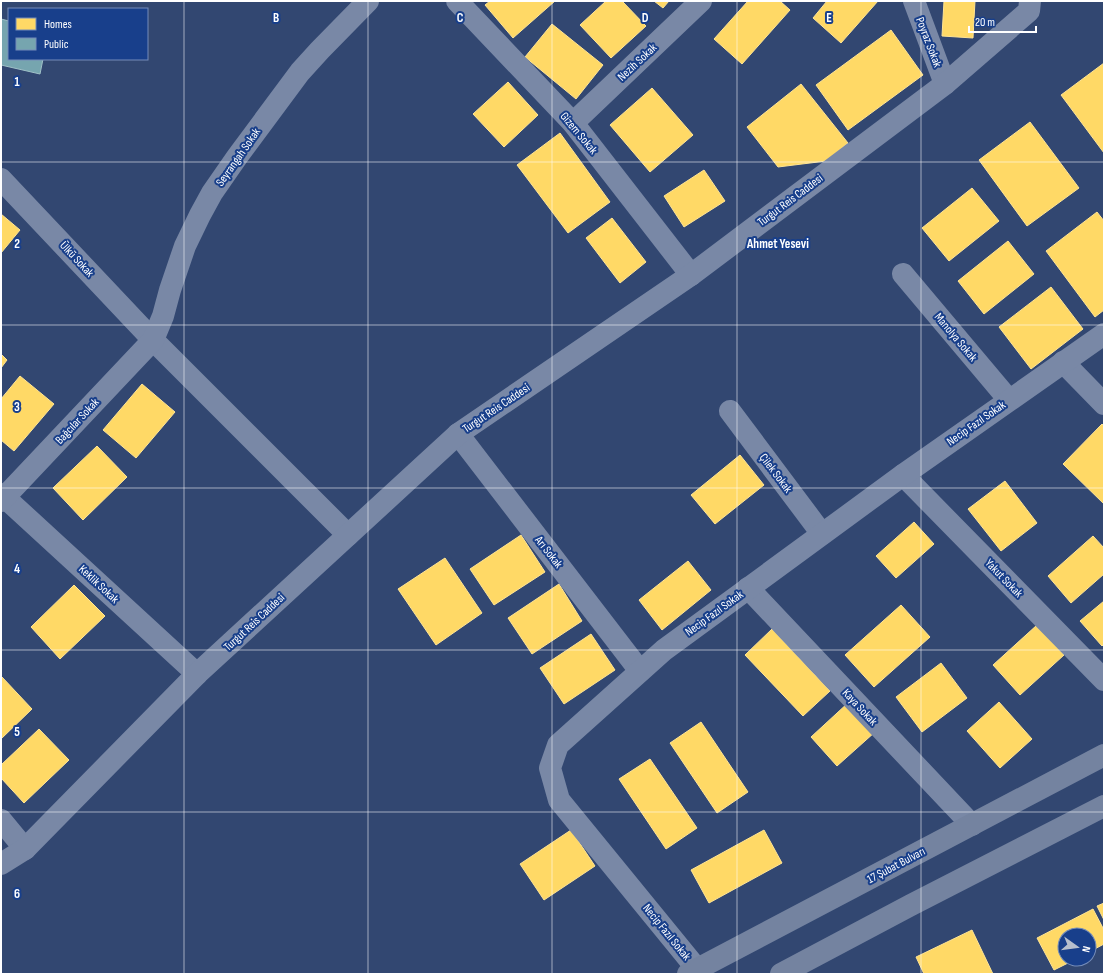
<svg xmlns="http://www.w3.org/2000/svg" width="1105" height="975" viewBox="0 0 1105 975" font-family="'Sofia Sans Condensed',sans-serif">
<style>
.homes{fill:#ffd966;stroke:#ffe494}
.public{fill:#76a5af;stroke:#9fc0c7}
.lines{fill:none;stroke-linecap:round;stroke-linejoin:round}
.minor{stroke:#7988a6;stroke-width:22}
.trunk{stroke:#7483a0;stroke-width:22}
.grid{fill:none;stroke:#fff;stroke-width:1;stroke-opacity:0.55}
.labels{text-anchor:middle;stroke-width:4;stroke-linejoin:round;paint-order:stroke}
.street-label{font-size:12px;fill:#fff;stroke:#183f8b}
.neighbourhood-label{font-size:13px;font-weight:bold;fill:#fff;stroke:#183f8b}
.grid-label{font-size:13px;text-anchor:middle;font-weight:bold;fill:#fff;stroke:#183f8b;stroke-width:4;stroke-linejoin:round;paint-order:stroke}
</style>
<rect width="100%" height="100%" fill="#324771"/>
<g class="homes">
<polygon points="490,1 555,1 513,38 485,5"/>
<polygon points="606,1 622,1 646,26 611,58 580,25"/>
<polygon points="654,1 669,1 663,8"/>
<polygon points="748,1 780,1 790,10 742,64 714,39"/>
<polygon points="827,1 878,1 841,43 813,18"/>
<polygon points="944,1 975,1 973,38 942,36"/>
<polygon points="552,24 603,65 576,99 525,57"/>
<polygon points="891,30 923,75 848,130 816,85"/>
<polygon points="1104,63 1104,153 1061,95"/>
<polygon points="508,82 538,115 504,147 473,114"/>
<polygon points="801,84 848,143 826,161 778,167 747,127"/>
<polygon points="652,88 693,135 650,172 610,125"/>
<polygon points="1030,122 1079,188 1027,226 979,160"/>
<polygon points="560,133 610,202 568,233 517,165"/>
<polygon points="704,170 725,201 684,227 664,196"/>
<polygon points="972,188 999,221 949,261 922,228"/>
<polygon points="1097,212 1104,221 1104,310 1095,317 1046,251"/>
<polygon points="1,214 20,230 1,253"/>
<polygon points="612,218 646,262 620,283 586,238"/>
<polygon points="1008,241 1034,274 984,314 958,281"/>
<polygon points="1051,287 1083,329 1031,369 999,327"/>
<polygon points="1,354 7,360 1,368"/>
<polygon points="20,376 54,404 14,451 1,440 1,399"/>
<polygon points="142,384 175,412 136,458 103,430"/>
<polygon points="1102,424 1104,426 1104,504 1063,464"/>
<polygon points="97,446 127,477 83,520 53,488"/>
<polygon points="740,455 764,485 715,524 691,495"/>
<polygon points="1005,481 1037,523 1001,551 968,509"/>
<polygon points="914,522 934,544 896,578 876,556"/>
<polygon points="521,535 545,572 494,605 470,569"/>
<polygon points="1093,536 1104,548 1104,574 1071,603 1048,576"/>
<polygon points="445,558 482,613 436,645 398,589"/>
<polygon points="688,561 711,590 662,630 639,600"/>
<polygon points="559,584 582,621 532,654 508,618"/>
<polygon points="74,585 105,616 60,659 31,627"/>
<polygon points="1104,601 1104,644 1102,646 1080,621"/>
<polygon points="901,605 930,637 874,687 845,655"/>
<polygon points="1037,625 1064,655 1020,695 993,665"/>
<polygon points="772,629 830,691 803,716 745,655"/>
<polygon points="591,634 615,670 564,704 540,668"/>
<polygon points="941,663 967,698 922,732 896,697"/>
<polygon points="2,677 32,709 1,739 1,679"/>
<polygon points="849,702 875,732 837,766 811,737"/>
<polygon points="999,702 1032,739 1000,768 967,731"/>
<polygon points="701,722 748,792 717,813 670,743"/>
<polygon points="39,729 69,760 24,803 1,778 1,765"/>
<polygon points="650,759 697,828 666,849 619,779"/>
<polygon points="571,830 595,866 544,900 520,864"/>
<polygon points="764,830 782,863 709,903 691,870"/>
<polygon points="1104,903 1104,920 1097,906"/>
<polygon points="1093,909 1104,930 1104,944 1089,952 1089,935 1065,935 1065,959 1076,959 1054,970 1037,938"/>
<polygon points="972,930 993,974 924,974 916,957"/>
</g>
<polygon class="public" points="1,19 9,21 9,59 43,59 40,74 1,65"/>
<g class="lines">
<g class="minor">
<polyline points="457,1 573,123 691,275"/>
<polyline points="914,1 945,84"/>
<polyline points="573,123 701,1"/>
<polyline points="1,179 153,340 348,535"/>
<polyline points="903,274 1009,400"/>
<polyline points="1063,362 1104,404"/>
<polyline points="730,411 822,534"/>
<polyline points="458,434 640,671"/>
<polyline points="903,475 1104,680"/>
<polyline points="1,494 197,674"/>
<polyline points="1,501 153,340 163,316 170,290 185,246 200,215 212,193 237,157 300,72 320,50 368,1"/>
<polyline points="748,588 972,825"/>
<polyline points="1,820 25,849"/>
<polyline points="1,864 25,849 197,674 458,434 691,275 945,84 1029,11 1030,1"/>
<polyline points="697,969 559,800 550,768 558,745 664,650 903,475 1104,334"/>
</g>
<g class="trunk">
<polyline points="688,974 1104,755"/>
<polyline points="781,974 911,905 1104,806"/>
</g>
</g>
<path class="grid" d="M184,1V974M368,1V974M552,1V974M737,1V974M921,1V974M1,162H1104M1,325H1104M1,488H1104M1,650H1104M1,812H1104"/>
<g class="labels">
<g class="street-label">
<text transform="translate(929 42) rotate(69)" y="4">Poyraz Sokak</text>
<text transform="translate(637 62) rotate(-43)" y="4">Nezih Sokak</text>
<text transform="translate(579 133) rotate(50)" y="4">Gizem Sokak</text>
<text transform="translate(238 157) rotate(-55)" y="4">Seyrangah Sokak</text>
<text transform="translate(790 200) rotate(-37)" y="4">Turgut Reis Caddesi</text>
<text transform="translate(77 259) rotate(47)" y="4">Ülkü Sokak</text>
<text transform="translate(956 337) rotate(50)" y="4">Manolya Sokak</text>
<text transform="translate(496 408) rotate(-34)" y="4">Turgut Reis Caddesi</text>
<text transform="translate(77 421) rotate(-47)" y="4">Bağcılar Sokak</text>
<text transform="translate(976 423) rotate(-35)" y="4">Necip Fazıl Sokak</text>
<text transform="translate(776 473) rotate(53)" y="4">Çilek Sokak</text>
<text transform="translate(549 552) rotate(52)" y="4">Arı Sokak</text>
<text transform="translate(1004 578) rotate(46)" y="4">Yakut Sokak</text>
<text transform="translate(99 584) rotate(43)" y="4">Keklik Sokak</text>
<text transform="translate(714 613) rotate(-36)" y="4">Necip Fazıl Sokak</text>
<text transform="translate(254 622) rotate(-43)" y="4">Turgut Reis Caddesi</text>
<text transform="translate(860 707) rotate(47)" y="4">Kaya Sokak</text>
<text transform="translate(896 865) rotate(-28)" y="4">17 Şubat Bulvarı</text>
<text transform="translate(667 932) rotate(51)" y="4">Necip Fazıl Sokak</text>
</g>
<g class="neighbourhood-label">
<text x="778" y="248">Ahmet Yesevi</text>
</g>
</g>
<g class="grid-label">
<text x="276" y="22">B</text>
<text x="460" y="22">C</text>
<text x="645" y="22">D</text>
<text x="829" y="22">E</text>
<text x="17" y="86">1</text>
<text x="17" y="248">2</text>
<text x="17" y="411">3</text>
<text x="17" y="573">4</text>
<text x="17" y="736">5</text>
<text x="17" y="898">6</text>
</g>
<rect width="1105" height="975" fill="none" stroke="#ffffff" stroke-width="4"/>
<rect x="8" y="8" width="140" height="52" fill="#183f8b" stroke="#748cb9"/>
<rect x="16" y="18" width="20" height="12" fill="#ffd966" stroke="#748cb9"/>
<text x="44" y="28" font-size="12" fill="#ffffff">Homes</text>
<rect x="16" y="38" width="20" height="12" fill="#76a5af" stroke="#748cb9"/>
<text x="44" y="48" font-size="12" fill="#ffffff">Public</text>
<g transform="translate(1077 947) rotate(104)"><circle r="19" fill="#183f8b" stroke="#748cb9"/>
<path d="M0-3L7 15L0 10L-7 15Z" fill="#b7bfcd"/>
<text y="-6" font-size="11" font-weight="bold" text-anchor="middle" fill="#ffffff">N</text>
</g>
<path d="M969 26v6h67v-6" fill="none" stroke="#ffffff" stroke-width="2"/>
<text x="975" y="26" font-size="12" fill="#ffffff" stroke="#183f8b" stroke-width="3" paint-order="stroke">20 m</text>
</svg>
